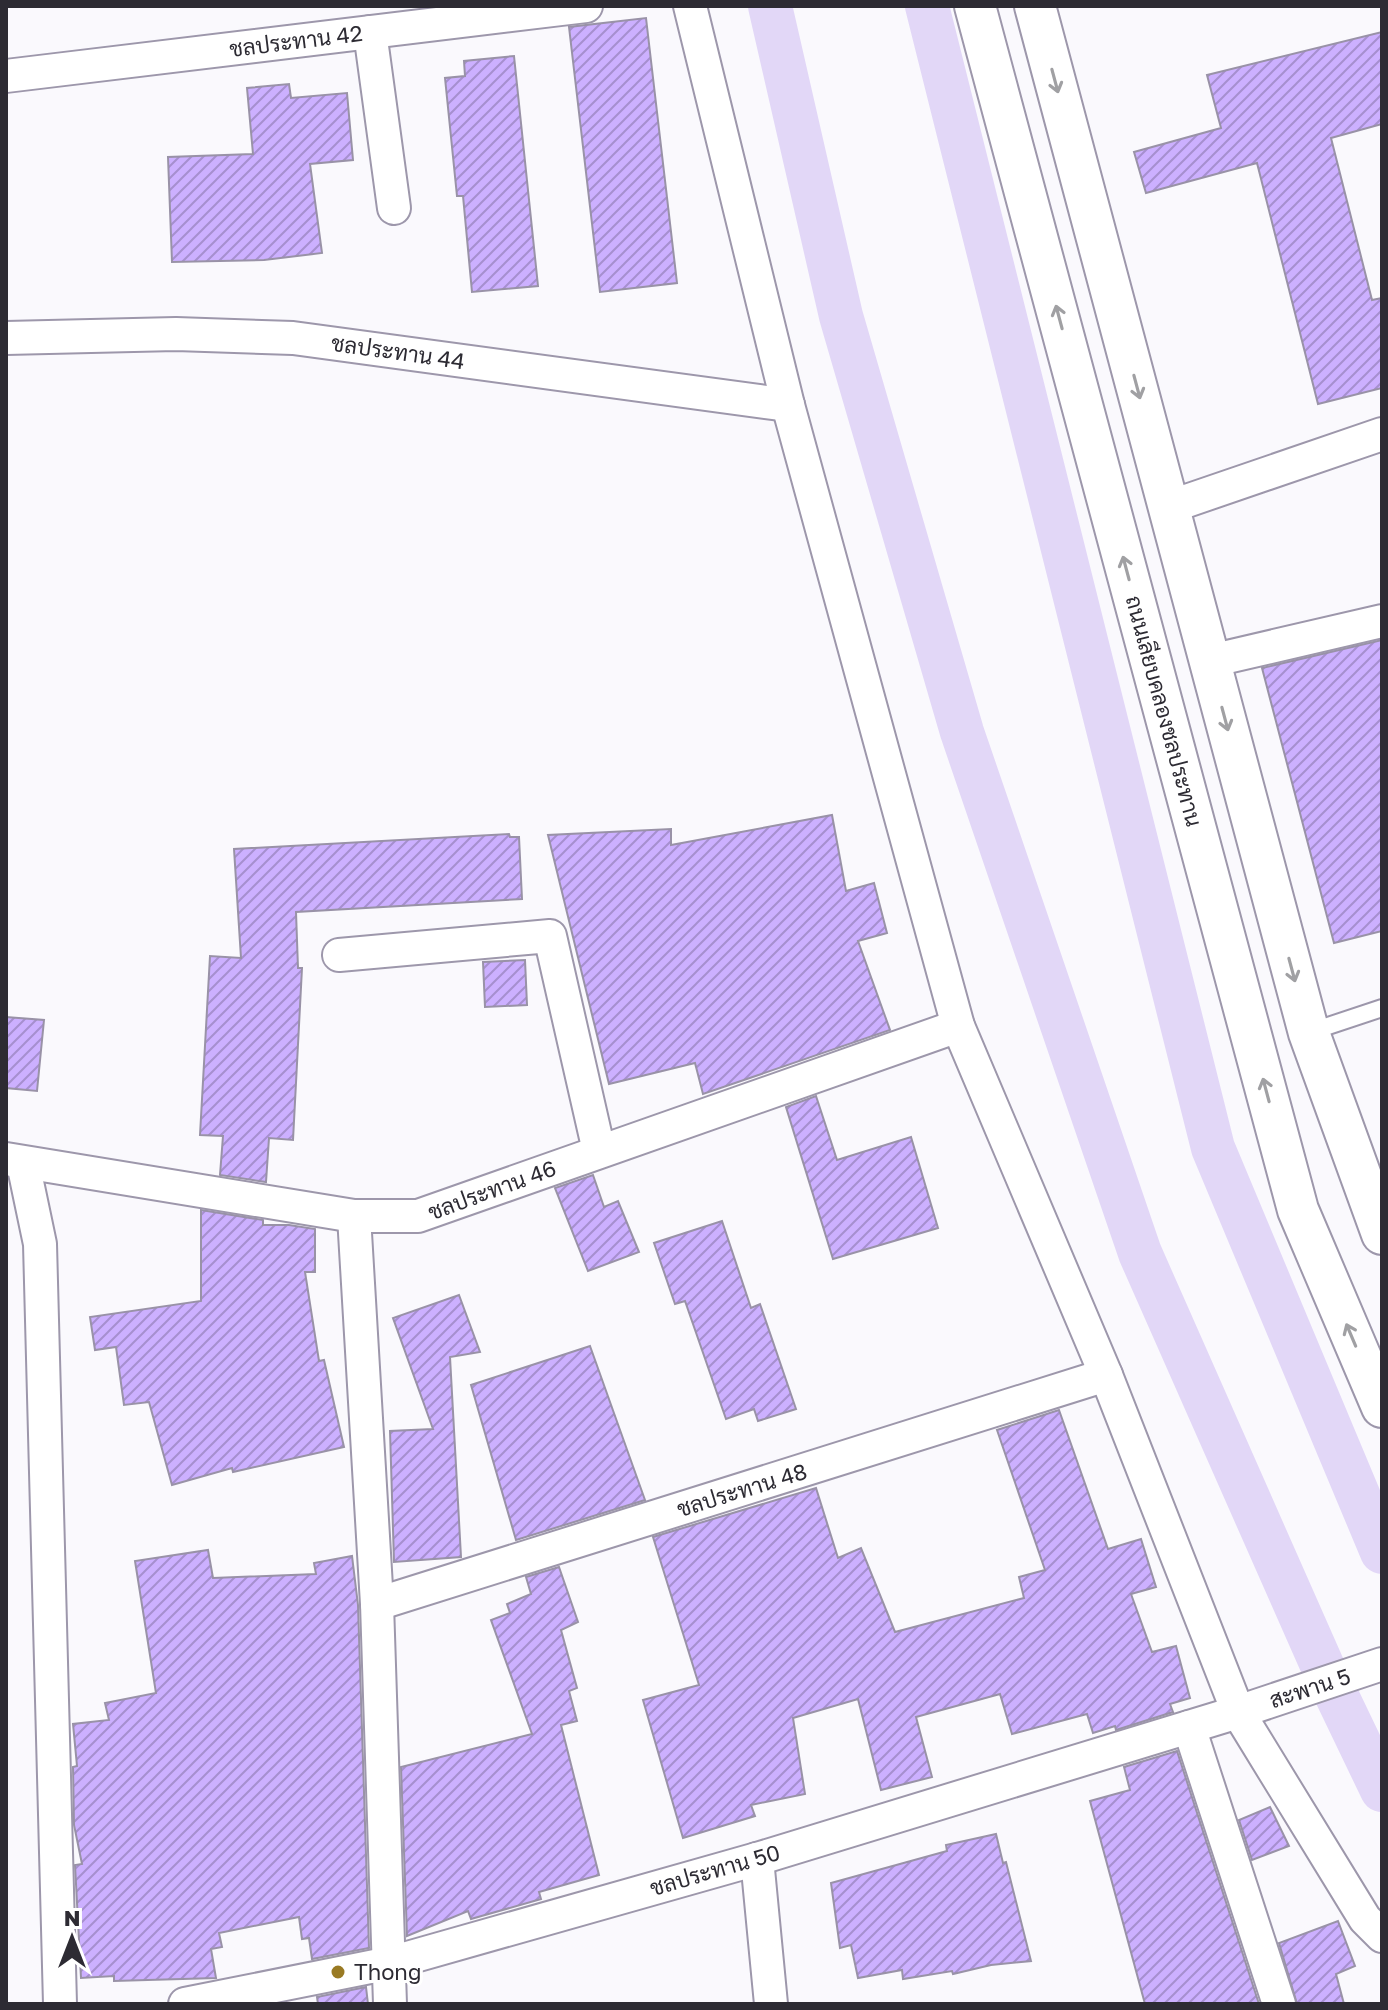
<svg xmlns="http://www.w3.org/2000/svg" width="1388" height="2010" viewBox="0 0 1388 2010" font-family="'Golos Text',Sarabun,sans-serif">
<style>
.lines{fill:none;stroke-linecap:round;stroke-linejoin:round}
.canal{stroke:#e2d7f7;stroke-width:44}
.building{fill:url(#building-hatch);stroke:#9992a7;stroke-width:2}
.service-casing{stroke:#9d97ab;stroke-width:20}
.minor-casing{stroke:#9d97ab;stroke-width:36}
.tertiary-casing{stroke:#9d97ab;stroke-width:44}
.service{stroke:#fff;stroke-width:16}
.minor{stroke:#fff;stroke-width:32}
.tertiary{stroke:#fff;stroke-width:40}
.oneway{stroke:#a0a0a3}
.poi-dot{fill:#997a23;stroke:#fff;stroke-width:3}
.labels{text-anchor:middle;stroke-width:6;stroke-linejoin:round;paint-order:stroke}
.street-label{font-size:22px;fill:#2d2b33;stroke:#fff}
.poi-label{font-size:22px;fill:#2d2b33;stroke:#fff;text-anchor:start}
</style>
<defs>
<pattern id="building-hatch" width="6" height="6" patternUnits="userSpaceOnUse" patternTransform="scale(2)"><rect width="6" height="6" fill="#ccb0ff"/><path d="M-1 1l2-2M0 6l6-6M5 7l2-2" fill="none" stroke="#a68fcf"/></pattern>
</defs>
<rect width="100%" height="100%" fill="#faf9fd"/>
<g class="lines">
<g class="canal">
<polyline points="770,6 841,316 962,732 1140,1253 1322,1665 1382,1790"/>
<polyline points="927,6 1213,1148 1382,1552"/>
</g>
</g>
<g class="building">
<polygon points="646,18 677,283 600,292 569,27"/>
<polygon points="1382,32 1382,124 1331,138 1372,300 1382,298 1382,388 1318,404 1257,163 1146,193 1134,152 1221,128 1207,75"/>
<polygon points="514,56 538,286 472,292 463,196 457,196 445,78 465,76 464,61"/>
<polygon points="289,84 291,98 347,93 353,160 310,164 322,253 264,260 172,262 168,157 253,154 247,88"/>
<polygon points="1382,640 1382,931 1334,943 1262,668"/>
<polygon points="832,815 846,891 874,883 887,933 858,941 890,1030 703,1094 695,1063 609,1084 548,835 671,829 671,845"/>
<polygon points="509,834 510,837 519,837 522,899 296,912 298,968 302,968 293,1140 269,1138 266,1182 220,1175 223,1136 200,1135 210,956 241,958 234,849"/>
<polygon points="525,960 527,1005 485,1007 483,962"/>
<polygon points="6,1017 44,1020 37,1091 6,1088"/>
<polygon points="816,1096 837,1160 911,1137 938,1228 833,1259 786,1107"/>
<polygon points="593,1175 604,1207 618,1201 639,1252 588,1271 555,1188"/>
<polygon points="201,1210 263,1220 263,1225 289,1225 315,1229 315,1272 305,1272 319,1361 324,1360 344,1447 233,1472 232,1468 172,1485 149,1402 124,1405 116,1347 95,1350 90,1317 201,1301"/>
<polygon points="722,1221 751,1308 760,1304 796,1409 758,1421 754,1409 726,1419 685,1301 675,1304 654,1243"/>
<polygon points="459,1295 480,1352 450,1357 461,1557 394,1562 390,1431 433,1429 393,1318"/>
<polygon points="590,1346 645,1500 516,1540 471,1385"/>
<polygon points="1059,1410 1108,1549 1141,1539 1156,1587 1131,1594 1152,1652 1176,1646 1190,1698 1170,1704 1173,1712 1116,1730 1115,1726 1093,1733 1087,1714 1012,1734 1000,1694 916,1717 932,1777 881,1790 858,1699 793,1718 805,1794 751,1805 755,1816 683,1838 643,1700 699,1685 653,1537 816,1488 838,1558 861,1548 895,1632 1024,1598 1019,1577 1045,1570 997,1430"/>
<polygon points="208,1550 213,1578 316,1574 314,1563 352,1556 358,1605 369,1948 312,1959 309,1938 302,1939 299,1917 219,1933 222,1947 211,1949 216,1978 114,1981 114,1976 81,1978 75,1865 82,1864 74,1825 73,1767 77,1766 73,1724 109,1720 105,1703 156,1693 135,1561"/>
<polygon points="559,1567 578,1622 561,1630 577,1688 569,1691 577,1721 561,1725 599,1875 539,1892 541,1899 471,1919 468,1911 407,1936 401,1767 532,1734 491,1620 510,1613 507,1604 531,1594 526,1577"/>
<polygon points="1177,1751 1259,2004 1145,2004 1090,1801 1130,1790 1124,1767"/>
<polygon points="1270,1807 1289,1846 1252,1860 1239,1820"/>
<polygon points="996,1834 1003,1863 1006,1862 1031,1961 991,1965 953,1974 952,1971 903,1979 902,1970 858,1978 851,1945 840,1948 831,1883 947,1851 946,1845"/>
<polygon points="1338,1921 1355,1966 1336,1974 1344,2004 1297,2004 1279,1943"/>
<polygon points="366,1987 368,2004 318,2004 317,1997"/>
</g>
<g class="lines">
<defs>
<polyline id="service" points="1310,1032 1382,1008"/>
<g id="minor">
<polyline points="690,6 788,405 958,1026 1106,1375 1238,1712 1365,1919 1382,1936"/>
<polyline points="370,32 394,208"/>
<polyline points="6,76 586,6"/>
<polyline points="6,338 176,334 293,338 788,405"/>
<polyline points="1169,507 1382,434"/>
<polyline points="1210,661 1382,621"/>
<polyline points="339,955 550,936 599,1151"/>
<polyline points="6,1159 354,1216 418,1216 958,1026"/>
<polyline points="23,1163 40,1244 60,2004"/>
<polyline points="354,1216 377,1604 390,2004"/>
<polyline points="377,1604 1106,1375"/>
<polyline points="1189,1727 1279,2004"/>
<polyline points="757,1859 771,2004"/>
<polyline points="185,2004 390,1963 757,1859 1238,1712 1382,1664"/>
</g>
<g id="tertiary">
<polyline points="975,6 1298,1210 1382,1407"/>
<polyline points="1035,6 1309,1033 1382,1234"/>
</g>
</defs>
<use href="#service" class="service-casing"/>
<use href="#minor" class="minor-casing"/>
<use href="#tertiary" class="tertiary-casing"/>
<use href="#service" class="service"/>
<use href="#minor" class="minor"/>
<use href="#tertiary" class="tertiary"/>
</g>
<defs><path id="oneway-shaft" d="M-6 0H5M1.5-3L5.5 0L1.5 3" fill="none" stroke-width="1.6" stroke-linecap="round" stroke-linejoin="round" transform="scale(2)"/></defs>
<g class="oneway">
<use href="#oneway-shaft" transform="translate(1055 81) rotate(75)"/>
<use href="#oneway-shaft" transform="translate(1059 317) rotate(-105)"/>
<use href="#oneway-shaft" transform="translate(1137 387) rotate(75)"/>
<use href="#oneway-shaft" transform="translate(1126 568) rotate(-105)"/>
<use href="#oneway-shaft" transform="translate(1225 719) rotate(75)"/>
<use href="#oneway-shaft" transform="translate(1292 970) rotate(75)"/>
<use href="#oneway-shaft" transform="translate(1266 1090) rotate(-105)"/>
<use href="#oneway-shaft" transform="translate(1351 1335) rotate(-113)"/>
</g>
<circle class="poi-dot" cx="338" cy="1972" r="8"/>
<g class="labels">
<g class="street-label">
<text transform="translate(296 41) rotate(-7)" y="8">ชลประทาน 42</text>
<text transform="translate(398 352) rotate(8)" y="8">ชลประทาน 44</text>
<text transform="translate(1164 711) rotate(75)" y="8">ถนนเลียบคลองชลประทาน</text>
<text transform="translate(492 1190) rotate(-20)" y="8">ชลประทาน 46</text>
<text transform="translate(742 1490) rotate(-17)" y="8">ชลประทาน 48</text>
<text transform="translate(1310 1688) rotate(-18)" y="8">สะพาน 5</text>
<text transform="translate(715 1870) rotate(-16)" y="8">ชลประทาน 50</text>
</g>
<g class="poi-label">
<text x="354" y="1980">Thong</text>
</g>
</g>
<rect width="1388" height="2010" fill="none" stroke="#2d2b33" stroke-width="16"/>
<g transform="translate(72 1938)" stroke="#ffffff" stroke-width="6" paint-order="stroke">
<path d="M0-6L14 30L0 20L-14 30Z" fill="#2d2b33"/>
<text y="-12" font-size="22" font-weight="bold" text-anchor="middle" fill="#2d2b33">N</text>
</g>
</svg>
